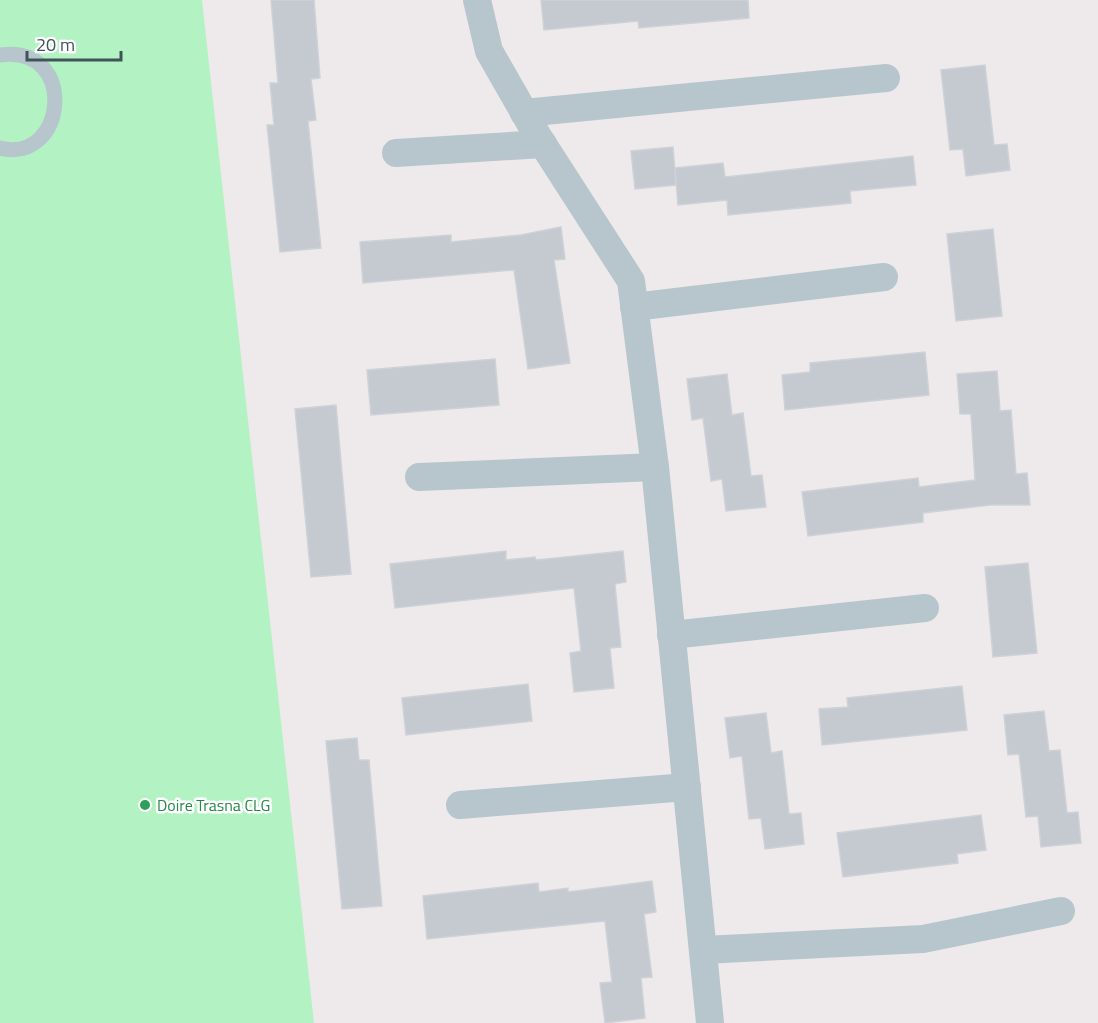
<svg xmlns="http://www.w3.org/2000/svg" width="1098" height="1023" viewBox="0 0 1098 1023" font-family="'Titillium Web',sans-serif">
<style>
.green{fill:#b3f2c2}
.building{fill:#c4cacf;stroke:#ced2d8;stroke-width:1.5}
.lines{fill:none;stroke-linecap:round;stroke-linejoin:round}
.lane{stroke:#b7c6cd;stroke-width:15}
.street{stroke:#b7c6cd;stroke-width:28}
.leisure-dot{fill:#2e9e5b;stroke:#fff;stroke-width:2}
.labels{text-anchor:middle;stroke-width:5;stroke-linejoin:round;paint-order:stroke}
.leisure-label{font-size:16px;fill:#27864d;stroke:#fff;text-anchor:start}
</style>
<rect width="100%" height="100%" fill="#eeeaeb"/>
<polygon class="green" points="0,0 202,0 314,1023 0,1023"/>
<g class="building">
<polygon points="271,0 314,0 320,78 311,79 316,120 308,121 321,248 280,252 267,125 274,125 270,83 278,83"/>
<polygon points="541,0 748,0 749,18 639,28 638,21 544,30"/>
<polygon points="985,65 994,145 1007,144 1010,170 966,176 963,149 950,150 941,70"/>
<polygon points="673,147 676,185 635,189 631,151"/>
<polygon points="913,156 916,185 850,191 851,203 728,215 727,200 678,205 675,168 723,163 725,177"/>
<polygon points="561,227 565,259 554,260 570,363 528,369 514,270 363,283 360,242 451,235 451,242 521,235"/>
<polygon points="993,229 1002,316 956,321 947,234"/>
<polygon points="925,352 929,395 785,410 782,375 810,372 810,363"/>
<polygon points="495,359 499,405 371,415 367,370"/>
<polygon points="997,371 1000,411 1011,410 1016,474 1027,473 1030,505 990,505 923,513 923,522 808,536 802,492 918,478 919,487 975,480 971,414 960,414 957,374"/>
<polygon points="727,374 732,415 743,413 751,476 762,475 766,507 726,511 722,479 711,481 703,418 692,420 687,379"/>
<polygon points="336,405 351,574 311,577 295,409"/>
<polygon points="506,551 506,560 535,557 536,560 623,551 626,582 615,584 621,647 610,648 614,688 574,692 570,653 581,651 574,588 395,608 390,564"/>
<polygon points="1028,563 1037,653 993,657 985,567"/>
<polygon points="528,684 532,721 406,735 402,698"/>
<polygon points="962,686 967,730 822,745 819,709 848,707 847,698"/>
<polygon points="1044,711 1049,751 1060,750 1067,813 1078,812 1081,843 1041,847 1038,816 1026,817 1019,754 1008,755 1004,715"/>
<polygon points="766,713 771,753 782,751 789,814 801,813 804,844 765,849 761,818 749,819 742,756 730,758 725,718"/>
<polygon points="357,738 359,760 369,760 382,906 342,909 326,741"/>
<polygon points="981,815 986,850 957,854 958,863 843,877 837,833"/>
<polygon points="652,881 656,912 644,914 652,977 641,978 645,1018 605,1023 600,983 612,982 605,921 427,939 423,896 538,883 539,892 568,888 568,892"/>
</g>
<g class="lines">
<path class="lane" d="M0,55C79,44 67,165 0,148"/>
<g class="street">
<polyline points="477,0 489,51 537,135 631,281 655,467 710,1023"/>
<polyline points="524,113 886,78"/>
<polyline points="396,153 543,144"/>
<polyline points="634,307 884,277"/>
<polyline points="419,477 655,467"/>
<polyline points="671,635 925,608"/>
<polyline points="460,805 687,787"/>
<polyline points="703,950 923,939 1061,911"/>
</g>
</g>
<circle class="leisure-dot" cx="145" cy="805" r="6"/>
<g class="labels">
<g class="leisure-label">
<text x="157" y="811">Doire Trasna CLG</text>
</g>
</g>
<path d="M27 51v9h94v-9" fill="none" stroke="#42525a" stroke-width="3"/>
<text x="36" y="51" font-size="18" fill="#42525a" stroke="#ffffff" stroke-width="4.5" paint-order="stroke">20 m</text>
</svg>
